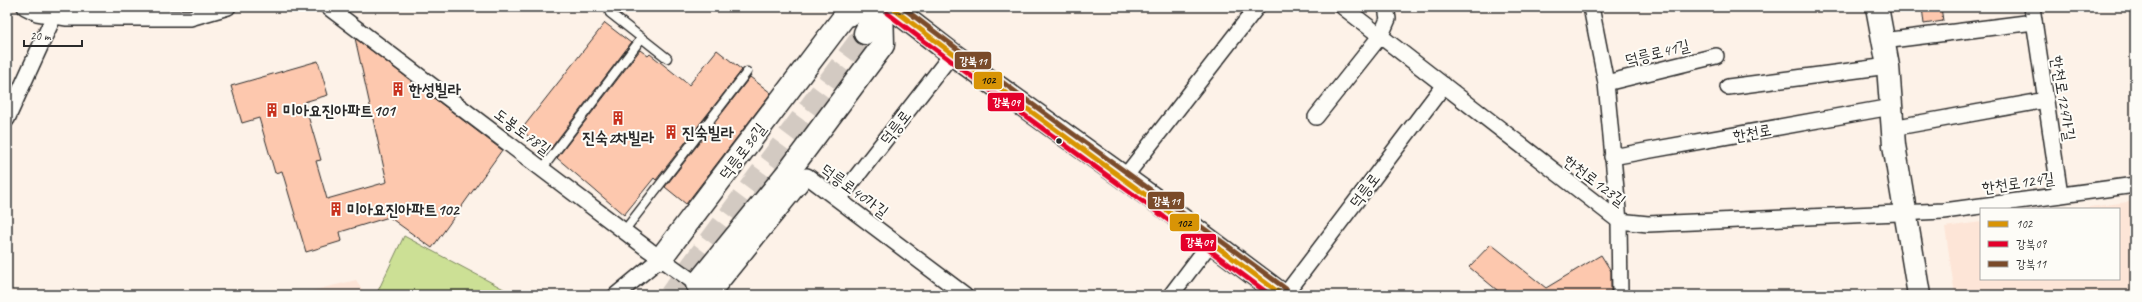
<svg xmlns="http://www.w3.org/2000/svg" width="2142" height="302" viewBox="0 0 2142 302" font-family="Caveat,'Poor Story',sans-serif">
<style>
.built{fill:#fde5d7}
.green{fill:#cce095;stroke:#7c8660}
.building{fill:#fdc8ae;stroke:#2b2b2b}
.lines{fill:none;stroke-linecap:round;stroke-linejoin:round}
.secondary-tunnel{stroke:#d3cac2;stroke-width:22;stroke-dasharray:22 11;stroke-linecap:butt}
.lane-casing{stroke:#2b2b2b;stroke-width:11}
.street-casing{stroke:#2b2b2b;stroke-width:18}
.secondary-casing{stroke:#2b2b2b;stroke-width:25}
.lane{stroke:#fdfcf7;stroke-width:8}
.street{stroke:#fdfcf7;stroke-width:15}
.secondary{stroke:#fdfcf7;stroke-width:22}
.bus-1-casing{stroke:#fdfcf7;stroke-width:8}
.bus-2-casing{stroke:#fdfcf7;stroke-width:8}
.bus-3-casing{stroke:#fdfcf7;stroke-width:8}
.bus-1{stroke:#d89406;stroke-width:5}
.bus-2{stroke:#e4002b;stroke-width:5}
.bus-3{stroke:#7a4b2a;stroke-width:5}
.bus-dot{fill:#2b2b2b;stroke:#fdfcf7;stroke-width:1.5}
.labels{text-anchor:middle;stroke-width:4;stroke-linejoin:round;paint-order:stroke}
.street-label{font-size:16px;fill:#2b2b2b;stroke:#fdfcf7}
.poi-label{font-size:16px;font-weight:bold;fill:#2b2b2b;stroke:#fdfcf7;text-anchor:start}
.line-badge{stroke:#fdfcf7;stroke-width:1.5}
.badge-label{font-size:11px;text-anchor:middle;font-weight:bold;fill:#fff}
.pale-badge-label{font-size:11px;text-anchor:middle;font-weight:bold;fill:#111}
</style>
<rect width="100%" height="100%" fill="#fdf2e8"/>
<filter id="ink" filterUnits="userSpaceOnUse"><feTurbulence type="fractalNoise" baseFrequency=".025" numOctaves="2"/><feDisplacementMap in="SourceGraphic" scale="8" xChannelSelector="R" yChannelSelector="G"/><feConvolveMatrix kernelMatrix="1 2 1 2 8 2 1 2 1" color-interpolation-filters="sRGB"/></filter>
<g filter="url(#ink)">
<g class="built">
<polygon points="2135,201 2135,295 1955,295 1945,227 1981,222 1981,279 2119,279 2119,209 2075,209"/>
<polygon points="356,280 366,295 295,295"/>
<polygon points="120,292 183,293 189,295 117,295"/>
</g>
<polygon class="green" points="404,236 515,295 376,295"/>
<g class="building">
<polygon points="1922,7 1941,7 1943,21 1924,24"/>
<polygon points="605,23 631,43 548,152 521,130"/>
<polygon points="355,38 502,150 432,248 389,217 340,232 342,241 306,252 282,171 275,173 259,118 242,123 231,86 318,61 328,95 304,102 321,160 316,161 327,199 387,182"/>
<polygon points="640,50 648,56 650,54 689,85 717,50 742,70 656,180 654,178 624,215 557,158"/>
<polygon points="750,77 771,93 686,204 665,187"/>
<polygon points="1491,244 1546,288 1601,255 1611,271 1611,292 1606,295 1503,295 1469,267"/>
</g>
<g class="lines">
<polyline class="secondary-tunnel" points="670,295 865,33"/>
<defs>
<g id="lane">
<polyline points="610,13 667,58"/>
<polyline points="542,169 641,39"/>
<polyline points="624,231 747,72"/>
</g>
<g id="street">
<polyline points="25,7 37,13 67,18 190,18 228,7"/>
<polyline points="328,7 649,250 712,295"/>
<polyline points="1343,7 1619,221 1648,224 1944,211 2135,185"/>
<polyline points="1591,7 1606,83 1619,221 1620,295"/>
<polyline points="2032,7 2060,195"/>
<polyline points="1883,41 2034,22"/>
<polyline points="1606,83 1716,56"/>
<polyline points="1728,87 1888,66"/>
<polyline points="1316,117 1381,35 1388,19 1386,7"/>
<polyline points="7,119 54,16"/>
<polyline points="1892,128 2046,100"/>
<polyline points="1612,157 1891,107"/>
<polyline points="1124,178 1257,7"/>
<polyline points="839,199 952,54"/>
<polyline points="616,295 661,258"/>
<polyline points="711,295 807,176 965,295"/>
<polyline points="1171,295 1211,242"/>
<polyline points="1285,295 1444,85"/>
</g>
<g id="secondary">
<polyline points="891,7 952,54 1165,207 1282,295"/>
<polyline points="1877,7 1888,66 1894,145 1919,295"/>
<polyline points="865,33 878,7"/>
<polyline points="661,258 844,17 866,7"/>
<polyline points="697,284 789,171 883,45 882,7"/>
</g>
</defs>
<use href="#lane" class="lane-casing"/>
<use href="#street" class="street-casing"/>
<use href="#secondary" class="secondary-casing"/>
<use href="#lane" class="lane"/>
<use href="#street" class="street"/>
<use href="#secondary" class="secondary"/>
<defs>
<path id="bus-1" d="M891,7C1019,106 1153,198 1282,295"/>
<path id="bus-2" d="M887,13C1013,109 1143,200 1270,295"/>
<path id="bus-3" d="M902,7C1028,104 1159,194 1286,289"/>
</defs>
<use href="#bus-1" class="bus-1-casing"/>
<use href="#bus-2" class="bus-2-casing"/>
<use href="#bus-3" class="bus-3-casing"/>
<use href="#bus-1" class="bus-1"/>
<use href="#bus-2" class="bus-2"/>
<use href="#bus-3" class="bus-3"/>
</g>
</g>
<defs>
<symbol id="building-bare" viewBox="-9 -9 18 18"><path d="M-4-6H4V6H1V3H-1V6H-4ZM-2.5-4.3h1.7v1.8h-1.7ZM.8-4.3h1.7v1.8H.8ZM-2.5-1h1.7V.8h-1.7ZM.8-1h1.7V.8H.8Z" fill="#c8321e" stroke="#fdfcf7" stroke-width="2.5" paint-order="stroke"/></symbol>
</defs>
<g fill-rule="evenodd">
<use href="#building-bare" x="388" y="79" width="20" height="20"/>
<use href="#building-bare" x="262" y="100" width="20" height="20"/>
<use href="#building-bare" x="608" y="108" width="20" height="20"/>
<use href="#building-bare" x="661" y="122" width="20" height="20"/>
<use href="#building-bare" x="326" y="199" width="20" height="20"/>
</g>
<circle class="bus-dot" cx="1059" cy="141" r="3.5"/>
<g class="labels">
<g class="street-label">
<text transform="translate(1657 52) rotate(-14)" y="6">덕릉로41길</text>
<text transform="translate(2064 98) rotate(81)" y="6">한천로124가길</text>
<text transform="translate(895 127) rotate(-52)" y="6">덕릉로</text>
<text transform="translate(523 131) rotate(37)" y="6">도봉로78길</text>
<text transform="translate(1752 132) rotate(-10)" y="6">한천로</text>
<text transform="translate(742 151) rotate(-53)" y="6">덕릉로36길</text>
<text transform="translate(1595 180) rotate(37)" y="6">한천로123길</text>
<text transform="translate(2018 182) rotate(-8)" y="6">한천로124길</text>
<text transform="translate(855 190) rotate(36)" y="6">덕릉로40가길</text>
<text transform="translate(1364 190) rotate(-53)" y="6">덕릉로</text>
</g>
<g class="poi-label">
<text x="409" y="95">한성빌라</text>
<text x="283" y="116">미아요진아파트101</text>
<text x="682" y="138">진숙빌라</text>
<text x="618" y="143" text-anchor="middle">진숙2차빌라</text>
<text x="347" y="215">미아요진아파트102</text>
</g>
</g>
<g class="line-badge">
<rect x="954" y="51" width="38" height="19" rx="4" fill="#7a4b2a"/>
<rect x="973" y="71" width="30" height="19" rx="4" fill="#d89406"/>
<rect x="987" y="92" width="38" height="20" rx="4" fill="#e4002b"/>
<rect x="1147" y="191" width="38" height="19" rx="4" fill="#7a4b2a"/>
<rect x="1169" y="213" width="31" height="19" rx="4" fill="#d89406"/>
<rect x="1180" y="233" width="37" height="19" rx="4" fill="#e4002b"/>
</g>
<g class="badge-label">
<text x="973" y="65">강북11</text>
<text x="1006" y="106">강북09</text>
<text x="1166" y="205">강북11</text>
<text x="1199" y="246">강북09</text>
</g>
<g class="pale-badge-label">
<text x="988" y="84">102</text>
<text x="1184" y="227">102</text>
</g>
<rect width="2142" height="302" fill="none" stroke="#fdfcf7" stroke-width="24"/>
<rect x="12" y="12" width="2118" height="278" fill="none" stroke="#2b2b2b" stroke-width="1.5" filter="url(#ink)"/>
<rect x="1980" y="208" width="140" height="72" fill="#fdfcf7" stroke="#a9a8a5"/>
<rect x="1988" y="221" width="20" height="6" fill="#d89406" stroke="#a9a8a5"/>
<text x="2016" y="228" font-size="12" fill="#2b2b2b">102</text>
<rect x="1988" y="241" width="20" height="6" fill="#e4002b" stroke="#a9a8a5"/>
<text x="2016" y="248" font-size="12" fill="#2b2b2b">강북09</text>
<rect x="1988" y="261" width="20" height="6" fill="#7a4b2a" stroke="#a9a8a5"/>
<text x="2016" y="268" font-size="12" fill="#2b2b2b">강북11</text>
<path d="M24 40v6h58v-6" fill="none" stroke="#2b2b2b" stroke-width="2"/>
<text x="30" y="40" font-size="12" fill="#2b2b2b" stroke="#fdfcf7" stroke-width="3" paint-order="stroke">20 m</text>
</svg>
